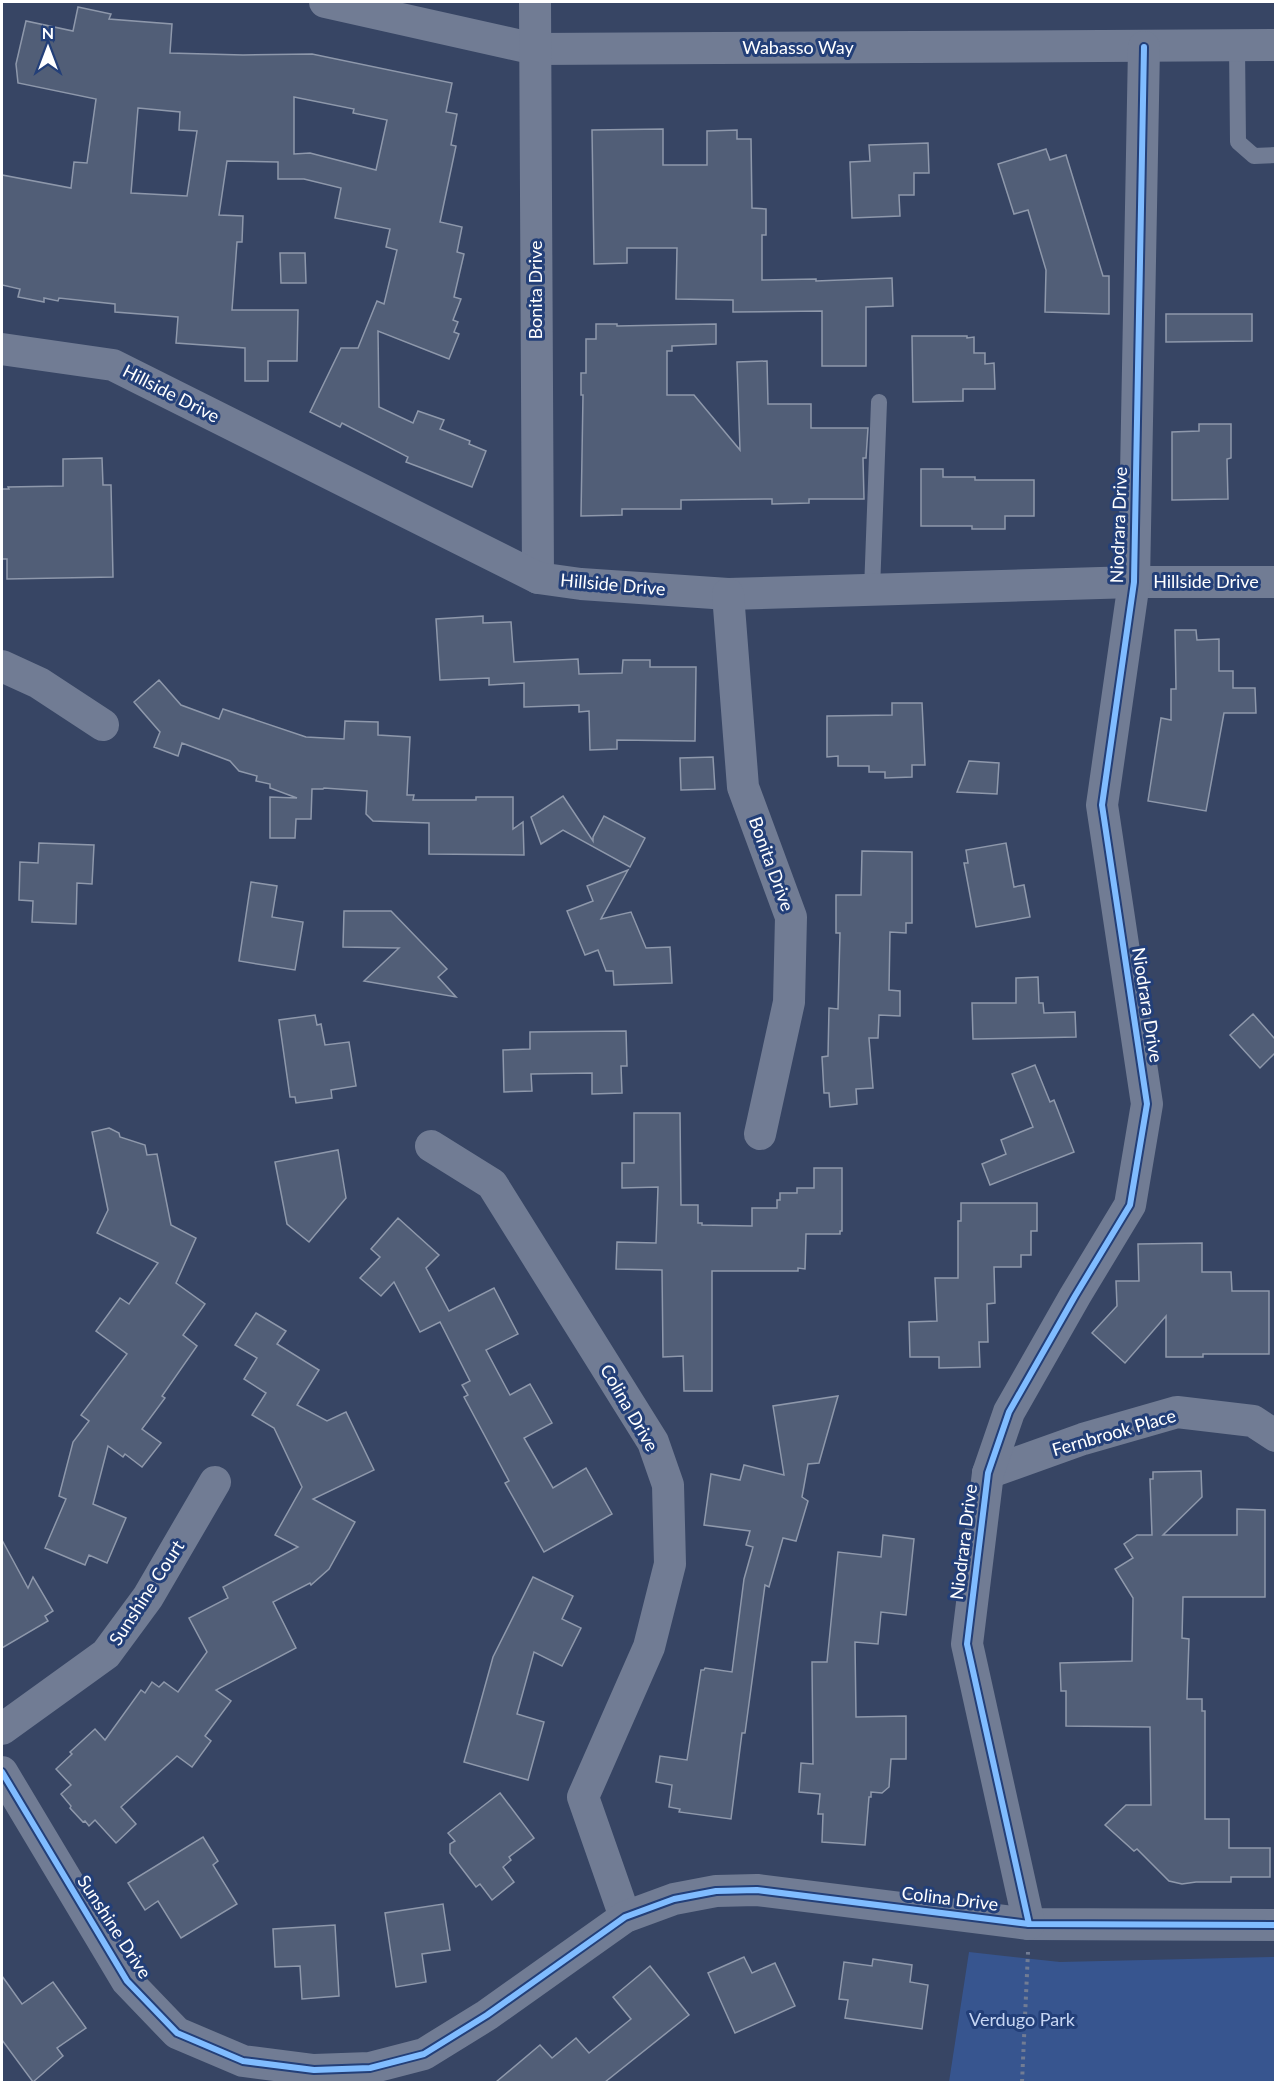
<svg xmlns="http://www.w3.org/2000/svg" width="1277" height="2084" viewBox="0 0 1277 2084" font-family="Lato,sans-serif">
<style>
.green{fill:#37558f}
.building{fill:#515e77;stroke:#8e98ab;stroke-width:1.5;fill-rule:evenodd}
.lines{fill:none;stroke-linecap:round;stroke-linejoin:round}
.path{stroke:#717c94;stroke-width:4;stroke-dasharray:3 4.5;stroke-linecap:butt}
.lane{stroke:#717c94;stroke-width:16}
.street{stroke:#717c94;stroke-width:32}
.cycleway-casing{stroke:#233f78;stroke-width:10}
.cycleway{stroke:#80bcff;stroke-width:6}
.labels{text-anchor:middle;stroke-width:6;stroke-linejoin:round;paint-order:stroke}
.street-label{font-size:18px;fill:#fff;stroke:#233f78}
.park-label{font-size:18px;fill:#c7d6f3;stroke:#233f78}
</style>
<rect width="100%" height="100%" fill="#374564"/>
<polygon class="green" points="969,1952 1060,1962 1275,1957 1275,2082 949,2082"/>
<g class="building">
<path d="M78,7L111,14L109,19L172,24L170,53L243,55L312,54L452,83L446,112L457,114L451,145L456,146L440,222L462,227L457,252L464,254L454,297L461,299L453,320L458,322L454,332L459,334L449,359L378,331L379,407L413,423L418,411L444,420L440,429L470,441L469,444L486,451L472,487L406,462L408,457L342,423L340,427L310,412L341,348H358L377,301L384,304L397,250L386,247L390,229L335,218L341,188L304,179H278V162L227,161L219,215L243,216L242,242H237L232,310H298L297,361H268V381H245V348L176,343L178,317L115,312V304L59,298L58,301L44,298V302L18,297L20,289L2,285V175L71,188L74,162L87,163L96,99L18,83L16,64L26,21L73,31ZM294,97L354,109L353,113L387,120L376,170L310,153L294,154ZM138,108L180,112L179,130L197,131L187,196L131,193Z"/>
<polygon points="663,129 663,165 707,165 707,131 737,130 737,139 751,139 752,208 766,209 766,235 762,235 762,280 816,279 816,281 892,278 893,306 866,307 866,366 822,366 822,311 733,312 733,300 676,299 677,248 627,248 627,263 594,264 592,130"/>
<polygon points="928,143 929,173 914,173 914,195 899,195 900,216 852,218 850,162 870,161 869,145"/>
<polygon points="1046,149 1050,160 1066,155 1103,276 1109,276 1109,314 1045,312 1046,270 1028,210 1014,214 998,164"/>
<polygon points="280,253 305,253 306,283 281,283"/>
<polygon points="1166,314 1252,314 1252,341 1166,342"/>
<polygon points="596,324 617,324 617,326 716,324 716,344 672,346 672,351 667,351 667,395 694,395 740,450 737,362 767,361 768,404 811,404 811,428 868,428 866,458 863,458 864,499 809,499 809,503 772,504 772,499 681,500 681,509 622,509 622,515 581,516 583,395 581,395 581,373 586,373 586,339 596,339"/>
<polygon points="912,336 967,336 967,338 974,337 974,353 985,353 985,364 994,363 995,389 963,389 963,401 913,402"/>
<polygon points="1199,424 1231,424 1231,458 1227,459 1228,499 1172,500 1172,432 1199,431"/>
<polygon points="102,458 103,485 111,485 113,577 7,579 7,559 2,559 2,489 9,489 8,487 63,486 63,459"/>
<polygon points="921,469 943,469 943,477 975,477 975,480 1034,480 1034,516 1005,516 1005,529 972,529 972,526 921,526"/>
<polygon points="483,616 483,623 511,622 514,662 578,659 579,674 622,673 623,660 650,660 650,667 696,667 695,741 617,740 617,749 590,750 589,711 579,712 579,705 524,707 524,683 489,685 489,678 440,680 436,619"/>
<polygon points="1175,630 1196,630 1197,640 1219,639 1219,671 1233,671 1233,688 1255,688 1256,713 1224,713 1206,811 1148,801 1161,718 1171,720 1171,689 1176,689"/>
<polygon points="159,680 181,705 219,719 223,709 306,737 344,739 345,721 378,722 378,735 410,737 407,795 414,795 413,800 476,800 476,797 513,797 513,829 523,822 524,855 429,854 429,823 373,821 366,814 367,791 324,788 323,789 312,789 311,819 296,819 295,838 270,838 270,797 297,798 270,788 270,784 256,781 257,776 239,771 230,761 182,743 178,756 154,747 160,732 134,702"/>
<polygon points="892,703 922,703 925,765 912,765 912,777 885,778 885,772 869,772 869,766 838,766 838,756 827,757 827,716 892,715"/>
<polygon points="713,757 715,789 681,790 680,758"/>
<polygon points="969,761 999,763 997,794 957,792"/>
<polygon points="563,796 593,841 593,837 604,816 645,838 630,867 563,830 541,844 531,817"/>
<polygon points="39,843 94,845 92,884 77,883 76,924 32,922 33,901 19,900 20,862 38,863"/>
<polygon points="1006,843 1014,887 1024,885 1030,917 976,927 964,863 968,863 966,850"/>
<polygon points="862,851 912,852 912,923 906,923 906,933 890,932 889,990 900,991 900,1016 879,1015 878,1038 869,1038 873,1088 856,1089 857,1104 830,1107 829,1093 824,1093 822,1057 828,1056 829,1008 838,1009 840,933 836,933 836,895 861,895"/>
<polygon points="628,870 601,919 631,912 646,948 670,947 672,983 614,985 613,971 606,971 598,950 585,955 567,911 593,901 587,886"/>
<polygon points="251,882 277,886 272,917 303,922 295,970 239,961"/>
<polygon points="344,911 391,911 447,969 438,977 456,997 364,981 399,948 343,947"/>
<polygon points="1038,977 1039,1003 1043,1003 1044,1013 1075,1012 1076,1037 973,1039 972,1003 1016,1003 1016,978"/>
<polygon points="1253,1014 1275,1039 1275,1053 1260,1068 1230,1035"/>
<polygon points="315,1015 317,1025 321,1024 325,1045 349,1042 356,1086 331,1090 332,1098 296,1103 295,1097 290,1097 279,1020"/>
<polygon points="626,1031 627,1066 621,1066 622,1093 592,1094 592,1073 531,1074 532,1091 504,1092 503,1050 530,1049 530,1032"/>
<polygon points="1035,1065 1050,1102 1054,1100 1074,1152 990,1185 982,1164 1006,1154 1001,1140 1033,1127 1012,1074"/>
<polygon points="634,1113 680,1113 681,1205 698,1205 698,1223 702,1223 702,1225 752,1226 752,1208 777,1208 777,1200 780,1200 780,1193 797,1193 797,1188 814,1188 814,1168 842,1168 842,1231 840,1231 840,1234 806,1234 805,1269 798,1268 798,1271 712,1271 712,1391 684,1391 683,1356 663,1357 662,1270 616,1269 617,1242 656,1243 658,1187 622,1188 622,1163 634,1163"/>
<polygon points="109,1128 119,1133 120,1137 145,1145 147,1155 157,1154 171,1225 196,1238 176,1283 205,1304 183,1335 197,1346 162,1396 165,1398 142,1429 161,1443 142,1467 125,1454 123,1457 108,1446 93,1504 126,1518 107,1563 89,1555 85,1565 45,1548 66,1499 59,1496 73,1442 89,1421 81,1415 127,1354 96,1331 120,1298 129,1304 158,1263 97,1233 108,1210 92,1132"/>
<polygon points="338,1150 346,1198 309,1242 287,1224 275,1162"/>
<polygon points="961,1203 1037,1203 1037,1231 1031,1231 1031,1255 1021,1255 1021,1267 994,1267 995,1303 987,1304 988,1342 979,1342 980,1367 939,1368 939,1357 910,1357 909,1322 937,1321 935,1278 958,1278 958,1221 961,1221"/>
<polygon points="398,1218 439,1255 426,1268 449,1311 494,1288 518,1334 486,1350 510,1395 530,1384 552,1423 524,1438 553,1488 586,1468 612,1514 544,1552 505,1483 509,1481 464,1397 468,1395 462,1385 470,1381 440,1322 420,1332 394,1282 381,1296 360,1278 380,1257 371,1249"/>
<polygon points="1202,1243 1202,1272 1231,1272 1232,1291 1269,1291 1269,1354 1203,1354 1203,1357 1166,1357 1166,1316 1125,1363 1092,1333 1117,1306 1116,1281 1139,1281 1138,1244"/>
<polygon points="256,1313 286,1331 277,1344 319,1370 297,1405 327,1421 346,1412 374,1470 313,1499 355,1522 329,1569 311,1585 310,1583 273,1602 296,1648 216,1690 231,1701 205,1736 211,1741 192,1767 177,1756 121,1807 136,1824 116,1843 95,1820 89,1826 85,1821 83,1822 70,1808 71,1806 61,1794 71,1785 56,1769 72,1754 70,1752 95,1729 105,1740 141,1690 145,1693 152,1682 159,1687 164,1682 178,1692 207,1652 189,1618 228,1598 223,1587 298,1547 275,1535 302,1487 274,1428 252,1415 266,1393 244,1379 257,1358 235,1345"/>
<polygon points="838,1396 819,1463 808,1464 802,1497 808,1501 796,1541 783,1538 769,1587 765,1585 745,1733 742,1733 731,1819 679,1812 680,1809 669,1807 672,1785 656,1782 660,1756 687,1760 701,1670 704,1670 705,1668 732,1672 744,1579 753,1547 746,1545 750,1531 704,1525 711,1474 740,1480 744,1465 784,1475 773,1406"/>
<polygon points="1201,1471 1202,1497 1163,1535 1237,1535 1237,1509 1265,1510 1265,1597 1183,1597 1182,1638 1189,1639 1187,1699 1202,1699 1202,1711 1205,1711 1205,1819 1229,1819 1229,1848 1270,1848 1270,1877 1231,1877 1231,1882 1196,1882 1182,1884 1169,1881 1137,1849 1134,1851 1105,1825 1126,1805 1151,1805 1150,1727 1066,1726 1066,1691 1061,1691 1060,1663 1132,1661 1133,1598 1115,1569 1133,1558 1124,1544 1137,1535 1152,1535 1150,1479 1153,1479 1153,1472"/>
<polygon points="883,1535 914,1539 906,1615 881,1612 878,1644 855,1642 856,1717 906,1716 906,1759 891,1759 889,1787 882,1793 871,1792 871,1797 869,1797 865,1845 822,1842 823,1814 818,1814 820,1794 799,1792 801,1763 813,1764 812,1662 827,1662 838,1552 881,1557"/>
<polygon points="2,1540 28,1588 33,1577 53,1611 45,1616 48,1621 2,1648"/>
<polygon points="533,1577 573,1596 562,1619 581,1628 562,1666 534,1652 517,1714 544,1722 528,1780 464,1762 493,1657"/>
<polygon points="500,1793 534,1838 509,1857 511,1860 503,1867 514,1882 492,1900 480,1884 476,1887 450,1853 450,1844 455,1841 448,1833"/>
<polygon points="203,1837 218,1861 213,1865 237,1904 181,1938 158,1901 145,1910 128,1883"/>
<polygon points="443,1904 450,1950 422,1954 426,1982 396,1987 385,1913"/>
<polygon points="335,1925 339,1996 302,1999 300,1966 275,1967 273,1929"/>
<polygon points="744,1957 752,1973 775,1963 795,2006 735,2033 708,1973"/>
<polygon points="873,1959 912,1965 910,1982 928,1985 922,2029 845,2018 848,2000 839,1999 844,1962 872,1966"/>
<polygon points="650,1966 689,2015 605,2082 496,2082 540,2045 552,2058 576,2038 589,2053 631,2019 613,1997"/>
<polygon points="2,1976 22,2004 53,1982 86,2028 57,2048 63,2056 33,2082 2,2040"/>
</g>
<g class="lines">
<polyline class="path" points="1022,2082 1028,1952"/>
<g class="lane">
<polyline points="1237,46 1238,142 1254,156 1276,155"/>
<polyline points="872,590 879,402"/>
</g>
<g class="street">
<polyline points="325,2 535,49 1276,45"/>
<polyline points="535,2 538,578"/>
<polyline points="2,349 113,365 538,578 581,584 728,594 1134,582 1276,582"/>
<polyline points="728,594 743,787 791,917 789,1002 760,1134"/>
<polyline points="2,666 39,683 103,725"/>
<polyline points="431,1146 492,1184 653,1442 668,1485 670,1564 649,1647 583,1797 625,1917"/>
<polyline points="988,1473 1083,1439 1177,1412 1253,1421 1276,1436"/>
<polyline points="2,1729 106,1654 148,1597 215,1482"/>
<polyline points="2,1772 127,1981 177,2033 243,2061 314,2070 370,2068 424,2054 487,2015 625,1917 674,1899 716,1891 757,1890 1029,1924 1276,1925"/>
<polyline points="1029,1924 967,1644 988,1473 1009,1412 1075,1296 1130,1205 1147,1104 1102,805 1134,582 1144,47"/>
</g>
<defs>
<g id="cycleway">
<polyline points="2,1772 127,1981 177,2033 243,2061 314,2070 370,2068 424,2054 487,2015 625,1917 674,1899 716,1891 757,1890 1029,1924 1276,1925"/>
<polyline points="1029,1924 967,1644 988,1473 1009,1412 1075,1296 1130,1205 1147,1104 1102,805 1134,582 1144,47"/>
</g>
</defs>
<use href="#cycleway" class="cycleway-casing"/>
<use href="#cycleway" class="cycleway"/>
</g>
<g class="labels">
<g class="street-label">
<text x="798" y="54">Wabasso Way</text>
<text transform="translate(536 290) rotate(-90)" y="6">Bonita Drive</text>
<text transform="translate(171 394) rotate(27)" y="6">Hillside Drive</text>
<text transform="translate(1119 525) rotate(-88)" y="6">Niodrara Drive</text>
<text x="1206" y="588">Hillside Drive</text>
<text transform="translate(613 585) rotate(5)" y="6">Hillside Drive</text>
<text transform="translate(771 864) rotate(70)" y="6">Bonita Drive</text>
<text transform="translate(1147 1005) rotate(81)" y="6">Niodrara Drive</text>
<text transform="translate(629 1408) rotate(60)" y="6">Colina Drive</text>
<text transform="translate(1114 1433) rotate(-16)" y="6">Fernbrook Place</text>
<text transform="translate(964 1542) rotate(-83)" y="6">Niodrara Drive</text>
<text transform="translate(147 1593) rotate(-57)" y="6">Sunshine Court</text>
<text transform="translate(950 1899) rotate(7)" y="6">Colina Drive</text>
<text transform="translate(114 1927) rotate(57)" y="6">Sunshine Drive</text>
</g>
<g class="park-label">
<text x="1022" y="2026">Verdugo Park</text>
</g>
</g>
<rect width="1277" height="2084" fill="none" stroke="#ffffff" stroke-width="6"/>
<g transform="translate(48 48)" stroke="#233f78" stroke-width="4.5" paint-order="stroke">
<path d="M0-4.5L10 22L0 15L-10 22Z" fill="#ffffff"/>
<text y="-9" font-size="16" font-weight="bold" text-anchor="middle" fill="#ffffff">N</text>
</g>
</svg>
